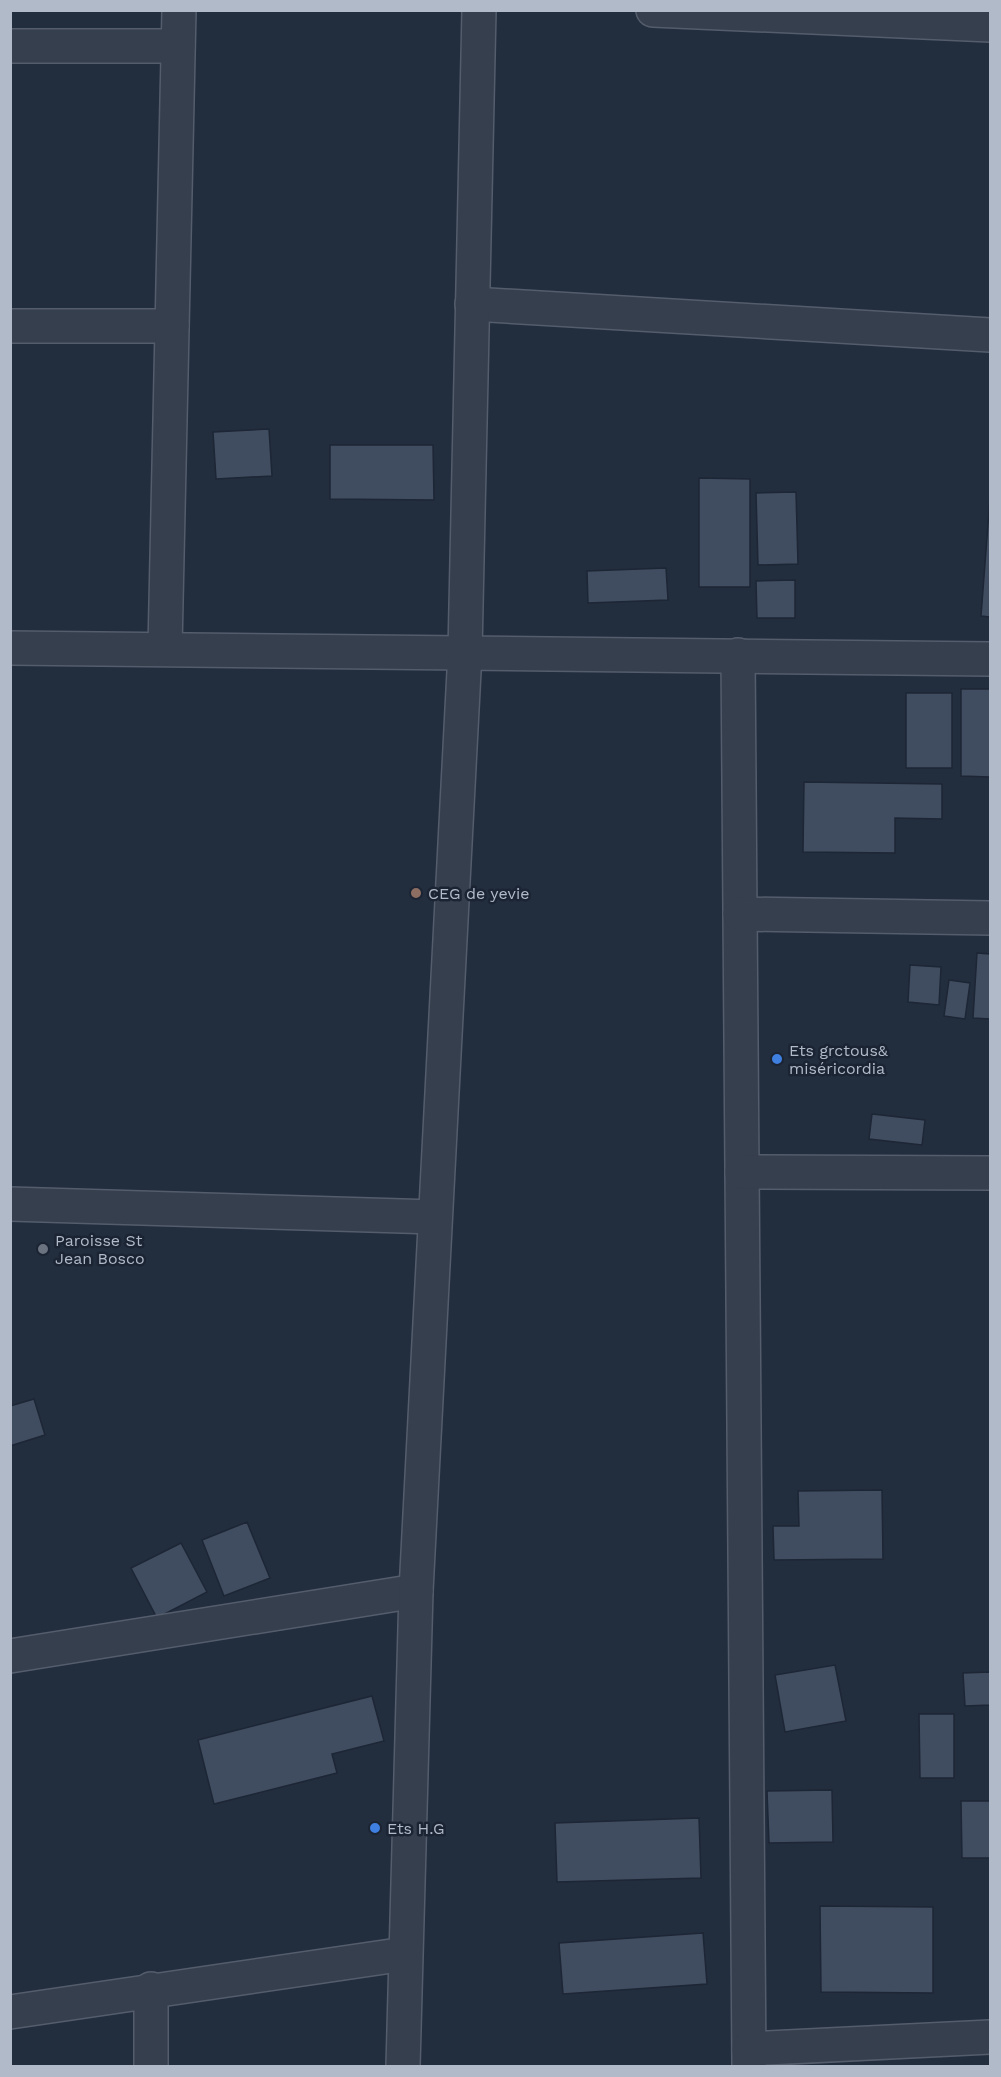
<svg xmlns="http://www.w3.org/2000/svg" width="1001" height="2077" viewBox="0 0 1001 2077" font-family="'Work Sans',sans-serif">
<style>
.building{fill:#404d60;stroke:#1d2635;stroke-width:1.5}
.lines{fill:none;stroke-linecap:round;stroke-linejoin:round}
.minor-casing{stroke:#545d6c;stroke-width:36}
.minor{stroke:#363f4e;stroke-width:33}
.education-dot{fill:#8d6e63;stroke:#1b2433;stroke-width:2}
.shop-dot{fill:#3f7fe0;stroke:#1b2433;stroke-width:2}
.worship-dot{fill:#6b7280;stroke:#1b2433;stroke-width:2}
.labels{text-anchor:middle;stroke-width:5;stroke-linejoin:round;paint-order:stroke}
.poi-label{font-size:16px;fill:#b1bac9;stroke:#1b2433;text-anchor:start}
</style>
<rect width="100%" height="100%" fill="#222d3e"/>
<g class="building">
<polygon points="269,429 272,476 216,479 213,432"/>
<polygon points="330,445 433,445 434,500 330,499"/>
<polygon points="699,478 750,479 750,587 699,587"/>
<polygon points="796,492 798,564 758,565 756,493"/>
<polygon points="990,498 990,617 981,616"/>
<polygon points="666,568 668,600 588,603 587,571"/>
<polygon points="795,580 795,618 757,618 756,581"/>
<polygon points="961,689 990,689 990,777 961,776"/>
<rect x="906" y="693" width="46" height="75"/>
<polygon points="804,782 942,784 942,819 895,818 895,853 803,852"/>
<polygon points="977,953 990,954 990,1019 973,1018"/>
<polygon points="910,965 941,967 939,1005 908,1002"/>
<polygon points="949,980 970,983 965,1019 944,1016"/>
<polygon points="872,1114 925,1120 922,1145 869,1139"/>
<polygon points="34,1399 45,1435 10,1446 10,1406"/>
<polygon points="882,1490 883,1559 774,1560 773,1526 799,1526 798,1491"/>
<polygon points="247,1522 270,1578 224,1596 202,1540"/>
<polygon points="181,1543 207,1592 157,1618 131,1568"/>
<polygon points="835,1665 846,1721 785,1732 775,1675"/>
<polygon points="990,1672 990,1705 965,1706 963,1673"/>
<polygon points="372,1696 384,1741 332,1754 337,1773 214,1804 198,1740"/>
<polygon points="919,1714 954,1714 954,1778 920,1778"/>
<polygon points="832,1790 833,1842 769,1843 767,1791"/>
<polygon points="961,1801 990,1801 990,1858 962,1858"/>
<polygon points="699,1818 701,1878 557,1882 555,1823"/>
<polygon points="820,1906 933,1907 933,1993 821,1992"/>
<polygon points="703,1933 707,1984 563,1994 559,1943"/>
</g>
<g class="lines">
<defs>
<g id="minor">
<polyline points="653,10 990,25"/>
<polyline points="10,46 178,46"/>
<polyline points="472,304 990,335"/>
<polyline points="10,326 172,326"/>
<polyline points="10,648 990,659"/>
<polyline points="165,648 179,10"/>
<polyline points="738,655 749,2066"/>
<polyline points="740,914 990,918"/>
<polyline points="742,1172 990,1173"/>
<polyline points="10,1204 435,1217"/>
<polyline points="10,1656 416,1591"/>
<polyline points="151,1989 151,2066"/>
<polyline points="10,2012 405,1954"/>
<polyline points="749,2049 990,2037"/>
<polyline points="403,2066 416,1591 465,652 479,10"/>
</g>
</defs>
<use href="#minor" class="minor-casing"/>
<use href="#minor" class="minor"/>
</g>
<circle class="education-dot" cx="416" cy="893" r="6"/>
<g class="shop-dot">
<circle cx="777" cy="1059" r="6"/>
<circle cx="375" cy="1828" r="6"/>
</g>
<circle class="worship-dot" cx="43" cy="1249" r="6"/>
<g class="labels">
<g class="poi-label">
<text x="428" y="899">CEG de yevie</text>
<text x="789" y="1056">Ets grctous&amp;<tspan x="789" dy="18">miséricordia</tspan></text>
<text x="55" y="1246">Paroisse St<tspan x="55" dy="18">Jean Bosco</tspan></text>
<text x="387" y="1834">Ets H.G</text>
</g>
</g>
<rect width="1001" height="2077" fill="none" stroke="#b1bac9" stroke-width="24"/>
</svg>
